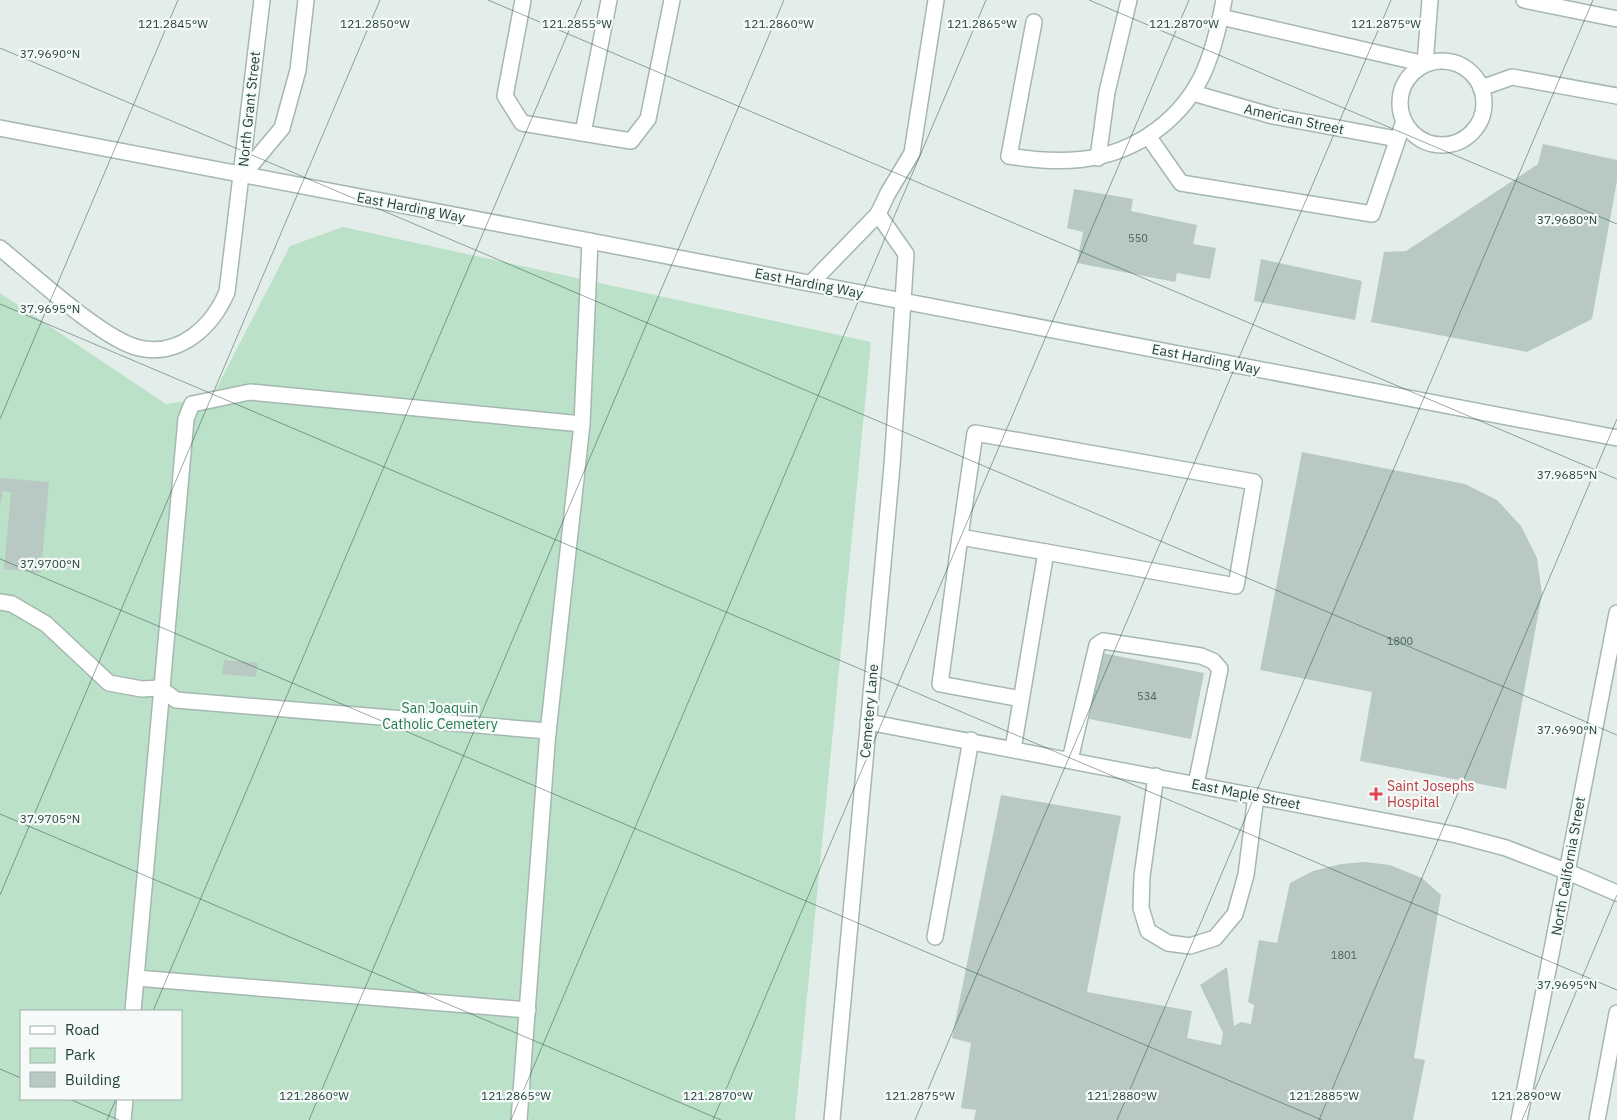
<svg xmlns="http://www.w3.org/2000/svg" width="1617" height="1120" viewBox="0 0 1617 1120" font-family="'IBM Plex Sans',sans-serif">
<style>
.green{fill:#bbe1c8;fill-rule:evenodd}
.building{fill:#b8c9c4}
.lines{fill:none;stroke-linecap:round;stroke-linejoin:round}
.service-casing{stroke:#a5b7b2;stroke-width:18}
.minor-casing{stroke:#a5b7b2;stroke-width:18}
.tertiary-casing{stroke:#a5b7b2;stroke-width:18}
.service{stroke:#fff;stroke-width:15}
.minor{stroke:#fff;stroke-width:15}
.tertiary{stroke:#fff;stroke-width:15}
.ticks{fill:none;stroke:#21423b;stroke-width:1;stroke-opacity:0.45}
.health-dot{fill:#e0444e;stroke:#f5faf8;stroke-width:2}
.labels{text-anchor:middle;stroke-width:4.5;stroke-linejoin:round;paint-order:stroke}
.number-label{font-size:11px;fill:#47645d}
.street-label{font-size:14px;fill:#21423b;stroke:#f5faf8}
.park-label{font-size:14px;fill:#277c4e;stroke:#f5faf8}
.health-label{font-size:14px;fill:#be3a42;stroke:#f5faf8;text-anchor:start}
.ticks-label{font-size:12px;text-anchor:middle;fill:#21423b;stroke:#f5faf8;stroke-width:4.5;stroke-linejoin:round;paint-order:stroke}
</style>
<rect width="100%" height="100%" fill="#e3eeea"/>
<path class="green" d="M343,227L871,342L795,1120H0V293L166,404L212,397L290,246ZM21,1011H181V1099H21Z"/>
<g class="building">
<polygon points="1543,144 1617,160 1617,181 1592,319 1527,352 1371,322 1384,252 1406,251 1538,164"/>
<polygon points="1074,189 1133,199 1131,211 1197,225 1193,244 1216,248 1210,279 1177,273 1175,282 1077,263 1083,232 1067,228"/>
<polygon points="1261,259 1362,281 1355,320 1254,301"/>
<polygon points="1302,452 1465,484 1497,500 1521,526 1537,558 1542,594 1506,789 1360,761 1372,692 1260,670"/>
<polygon points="0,478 49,482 41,573 4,569 11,492 3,491 0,505"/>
<polygon points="1102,653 1204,673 1191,739 1089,719"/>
<polygon points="224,660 258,663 256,677 222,674"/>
<polygon points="1001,795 1121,816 1087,992 1192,1011 1187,1038 1221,1045 1223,1033 1200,985 1227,967 1234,1026 1241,1022 1251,1024 1254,1005 1248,1002 1259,940 1277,943 1290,883 1313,871 1341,864 1364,862 1390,865 1422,878 1441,895 1414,1058 1425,1060 1413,1120 974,1120 976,1110 961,1108 971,1043 952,1038"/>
</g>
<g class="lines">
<defs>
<g id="service">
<polyline points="523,0 505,96 522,123 631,141 648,119 672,0"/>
<path d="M1224,0C1213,58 1200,102 1148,136L1181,183L1372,214L1404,121"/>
<polyline points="1524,0 1617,19"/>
<polyline points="1221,17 1425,64 1430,0"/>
<circle cx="1442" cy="103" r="42"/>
<polyline points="1481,88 1512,77 1617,96"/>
<polyline points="1193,93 1273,116 1397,139"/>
<polyline points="583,133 609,0"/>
<polyline points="1009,156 1034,22"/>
<polyline points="1098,158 1107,92 1129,0"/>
<polyline points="878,214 906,254 903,301"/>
<polyline points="811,283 878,214 888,193 912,153 936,0"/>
<polyline points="960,537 975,433 1254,482 1236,586 1046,552"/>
<polyline points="0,602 12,604 46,624 109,683 142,689 160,688 176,700 548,731 519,1120"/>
<polyline points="548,733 582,424"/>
<polyline points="1013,749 1046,552 960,537 940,684 1021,699"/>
<polyline points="1070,760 1097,645 1103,641 1201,656 1213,661 1220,669 1196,784"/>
<polyline points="1156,776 1142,876 1141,908 1148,931 1168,943 1190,946 1215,938 1235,914 1246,875 1256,796"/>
<polyline points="1568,872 1617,893"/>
<polyline points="935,937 971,740"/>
<polyline points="136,978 528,1010"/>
<polyline points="133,1011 186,419 192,404 250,392 582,424 590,241"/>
<polyline points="123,1120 125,1099"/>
<polyline points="1597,1120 1617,1013"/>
</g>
<g id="minor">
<path d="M1009,156C1058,164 1104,164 1148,136"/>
<polyline points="242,176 282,128 298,70 306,0"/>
<path d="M0,248C31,273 103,340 139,348C180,357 212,327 227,292L262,0"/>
<polyline points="868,722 1457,835 1506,848 1568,872"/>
<polyline points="832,1120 892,466 903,301"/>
</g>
<g id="tertiary">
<polyline points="0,128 1617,438"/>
<polyline points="1519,1120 1617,613"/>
</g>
</defs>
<use href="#service" class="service-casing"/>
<use href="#minor" class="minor-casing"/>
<use href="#tertiary" class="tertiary-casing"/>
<use href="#service" class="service"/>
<use href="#minor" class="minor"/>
<use href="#tertiary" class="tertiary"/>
</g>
<path class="ticks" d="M488,0L1617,479M1089,0L1617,224M0,48L1617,735M0,304L1617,990M0,419L178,0M0,559L1322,1120M0,814L721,1120M0,895L380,0M153,1011L582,0M0,1069L21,1078M69,1099L119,1120M107,1120L116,1099M309,1120L784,0M511,1120L986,0M713,1120L1189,0M915,1120L1391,0M1117,1120L1593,0M1319,1120L1617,419M1522,1120L1617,895"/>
<path class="health-dot" d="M1373.5 786.5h5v5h5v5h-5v5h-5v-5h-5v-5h5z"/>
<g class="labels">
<g class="number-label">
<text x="1138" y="242">550</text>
<text x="1400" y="645">1800</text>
<text x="1147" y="700">534</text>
<text x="1344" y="959">1801</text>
</g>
<g class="street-label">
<text transform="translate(249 109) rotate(-84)" y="5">North Grant Street</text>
<text transform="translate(1294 119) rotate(12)" y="5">American Street</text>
<text transform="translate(411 207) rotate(11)" y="5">East Harding Way</text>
<text transform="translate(809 283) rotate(11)" y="5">East Harding Way</text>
<text transform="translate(1206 359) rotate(11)" y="5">East Harding Way</text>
<text transform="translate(869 711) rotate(-85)" y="5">Cemetery Lane</text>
<text transform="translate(1246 794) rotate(11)" y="5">East Maple Street</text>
<text transform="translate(1568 866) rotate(-80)" y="5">North California Street</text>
</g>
<g class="park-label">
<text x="440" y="713">San Joaquin<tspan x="440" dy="16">Catholic Cemetery</tspan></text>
</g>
<g class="health-label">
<text x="1387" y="791">Saint Josephs<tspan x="1387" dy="16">Hospital</tspan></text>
</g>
</g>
<g class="ticks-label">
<text x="375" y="28">121.2850°W</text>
<text x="577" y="28">121.2855°W</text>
<text x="779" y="28">121.2860°W</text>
<text x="982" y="28">121.2865°W</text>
<text x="1184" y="28">121.2870°W</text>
<text x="173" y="28">121.2845°W</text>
<text x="1386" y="28">121.2875°W</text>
<text x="50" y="58">37.9690°N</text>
<text x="1567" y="224">37.9680°N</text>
<text x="50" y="313">37.9695°N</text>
<text x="1567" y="479">37.9685°N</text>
<text x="50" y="568">37.9700°N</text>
<text x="1567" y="734">37.9690°N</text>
<text x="50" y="823">37.9705°N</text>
<text x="1567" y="989">37.9695°N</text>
<text x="314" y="1100">121.2860°W</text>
<text x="516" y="1100">121.2865°W</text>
<text x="718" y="1100">121.2870°W</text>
<text x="920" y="1100">121.2875°W</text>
<text x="1122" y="1100">121.2880°W</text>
<text x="1324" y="1100">121.2885°W</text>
<text x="1526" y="1100">121.2890°W</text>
</g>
<rect x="20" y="1010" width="162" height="90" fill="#f5faf8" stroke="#a0b0ac"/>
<rect x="30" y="1026" width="25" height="8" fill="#ffffff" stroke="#a0b0ac"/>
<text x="65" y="1035" font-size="15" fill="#21423b">Road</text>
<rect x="30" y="1048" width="25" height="15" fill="#bbe1c8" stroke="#a0b0ac"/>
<text x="65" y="1060" font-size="15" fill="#21423b">Park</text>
<rect x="30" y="1072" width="25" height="15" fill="#b8c9c4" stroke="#a0b0ac"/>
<text x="65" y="1085" font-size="15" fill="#21423b">Building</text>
</svg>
